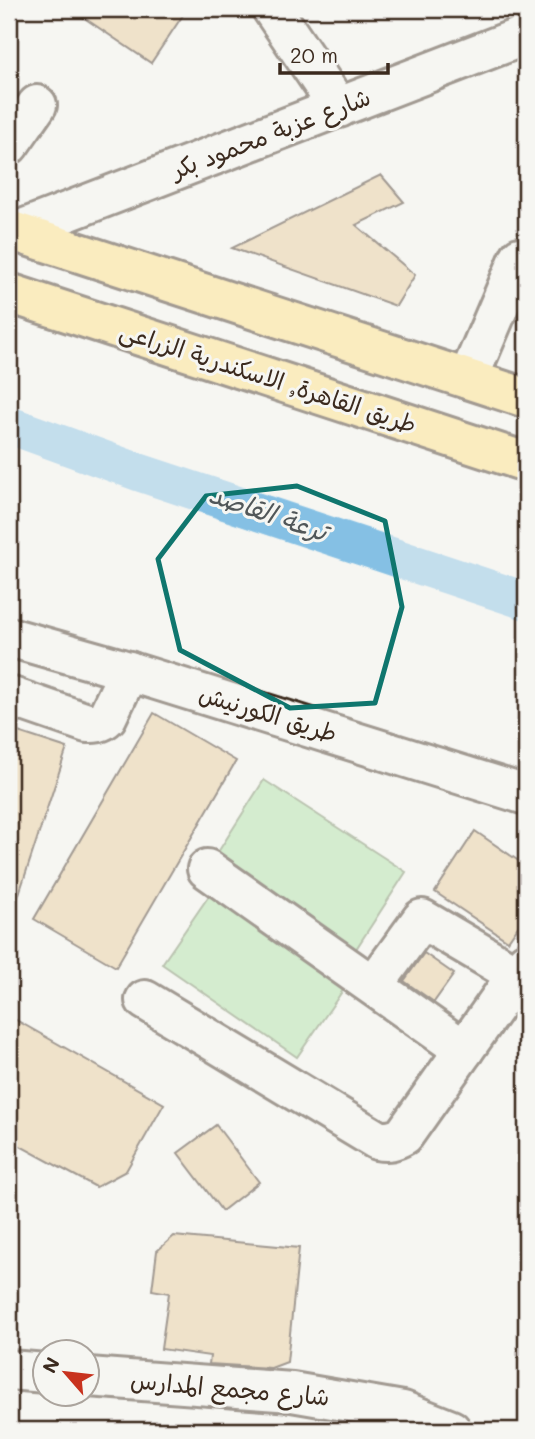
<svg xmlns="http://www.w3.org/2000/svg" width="535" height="1439" viewBox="0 0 535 1439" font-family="Mali,'Playpen Sans Arabic',sans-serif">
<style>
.green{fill:#abe1a4;stroke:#738661;stroke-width:2}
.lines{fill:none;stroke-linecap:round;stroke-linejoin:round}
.canal{stroke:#85c0e4;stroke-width:38}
.building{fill:#e6c999;stroke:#3b2a1e;stroke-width:2}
.minor-casing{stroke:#3b2a1e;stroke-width:44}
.highway-casing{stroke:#3b2a1e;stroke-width:44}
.minor{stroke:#f6f6f2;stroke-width:38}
.highway{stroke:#ffdf80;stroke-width:38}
.marked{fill:none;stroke:#0f766e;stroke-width:5;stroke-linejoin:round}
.labels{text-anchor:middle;stroke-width:6;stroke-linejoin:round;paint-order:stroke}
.street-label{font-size:24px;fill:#3b2a1e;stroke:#f6f6f2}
.water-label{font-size:26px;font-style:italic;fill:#515759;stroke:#f6f6f2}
</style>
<rect width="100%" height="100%" fill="#f6f6f2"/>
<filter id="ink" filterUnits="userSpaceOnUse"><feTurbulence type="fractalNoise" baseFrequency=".0143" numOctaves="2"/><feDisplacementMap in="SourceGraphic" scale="14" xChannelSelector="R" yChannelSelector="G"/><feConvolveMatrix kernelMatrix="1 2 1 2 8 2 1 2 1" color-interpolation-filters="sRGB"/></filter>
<g filter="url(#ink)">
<g class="green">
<polygon points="264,780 406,872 354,952 213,860"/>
<polygon points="215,887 350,980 297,1057 162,964"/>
</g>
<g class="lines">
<polyline class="canal" points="9,425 138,472 526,601"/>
</g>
<g class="building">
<polygon points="71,9 187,9 151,63"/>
<polygon points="381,175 404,202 356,225 415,275 396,306 232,248"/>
<polygon points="154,713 236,761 116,967 34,919"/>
<polygon points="9,729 67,748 14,909 9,908"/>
<polygon points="475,831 526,866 526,915 508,941 435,892"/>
<polygon points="424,953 454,974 434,1002 404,981"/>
<polygon points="9,1016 164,1104 126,1171 96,1187 9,1140"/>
<polygon points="216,1125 259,1182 222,1211 178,1153"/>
<polygon points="174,1236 299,1248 287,1362 271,1368 209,1364 210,1356 161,1349 169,1293 152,1290 157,1251"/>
</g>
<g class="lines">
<defs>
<g id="minor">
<polyline points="272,9 339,108"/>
<polyline points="9,145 37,105"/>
<polyline points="15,232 526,35"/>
<polyline points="468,379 520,257"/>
<polyline points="9,637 115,667 526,795"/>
<path d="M9,696L87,723C96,723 101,723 107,717L129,671"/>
<polyline points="207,869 464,1050"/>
<polyline points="374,985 422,919 517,975"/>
<path d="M145,1000L377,1140C388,1142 394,1141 404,1135L526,962"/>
<polyline points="9,1370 46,1373"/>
<polyline points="88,1377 292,1392 403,1411 451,1430"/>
</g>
<g id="highway">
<polyline points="9,230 526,398"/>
<polyline points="9,293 526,462"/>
</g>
</defs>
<use href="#minor" class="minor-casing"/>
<use href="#highway" class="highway-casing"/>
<use href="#minor" class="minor"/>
<use href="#highway" class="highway"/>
</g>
</g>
<path d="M0 0H535V1439H0ZM297,486L385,521L402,607L375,703L290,708L180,650L158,559L206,496Z" fill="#f6f6f2" fill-opacity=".55" fill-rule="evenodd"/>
<path class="marked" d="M297,486L385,521L402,607L375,703L290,708L180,650L158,559L206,496Z"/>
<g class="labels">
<g class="street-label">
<text transform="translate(271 134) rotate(-21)" y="8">شارع عزبة محمود بكر</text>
<text transform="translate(268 378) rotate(18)" y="8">طريق القاهرة, الاسكندرية الزراعى</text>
<text transform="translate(268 714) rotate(17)" y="8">طريق الكورنيش</text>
<text transform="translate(230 1389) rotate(5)" y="8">شارع مجمع المدارس</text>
</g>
<g class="water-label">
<text transform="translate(268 513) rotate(19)" y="9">ترعة القاصد</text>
</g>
</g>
<rect width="535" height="1439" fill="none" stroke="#f6f6f2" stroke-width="35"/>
<rect x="18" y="18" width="500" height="1404" fill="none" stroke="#3b2a1e" stroke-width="2.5" filter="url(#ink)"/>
<g transform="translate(66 1373) rotate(298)"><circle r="33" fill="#f6f6f2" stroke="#aba49d" stroke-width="2"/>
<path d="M0-5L12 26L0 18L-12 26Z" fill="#c8321e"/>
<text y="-10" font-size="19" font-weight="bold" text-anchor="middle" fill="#3b2a1e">N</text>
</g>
<path d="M280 63v10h108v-10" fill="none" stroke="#3b2a1e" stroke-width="3.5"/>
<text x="290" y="63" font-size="21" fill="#3b2a1e" stroke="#f6f6f2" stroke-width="5" paint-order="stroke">20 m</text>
</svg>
